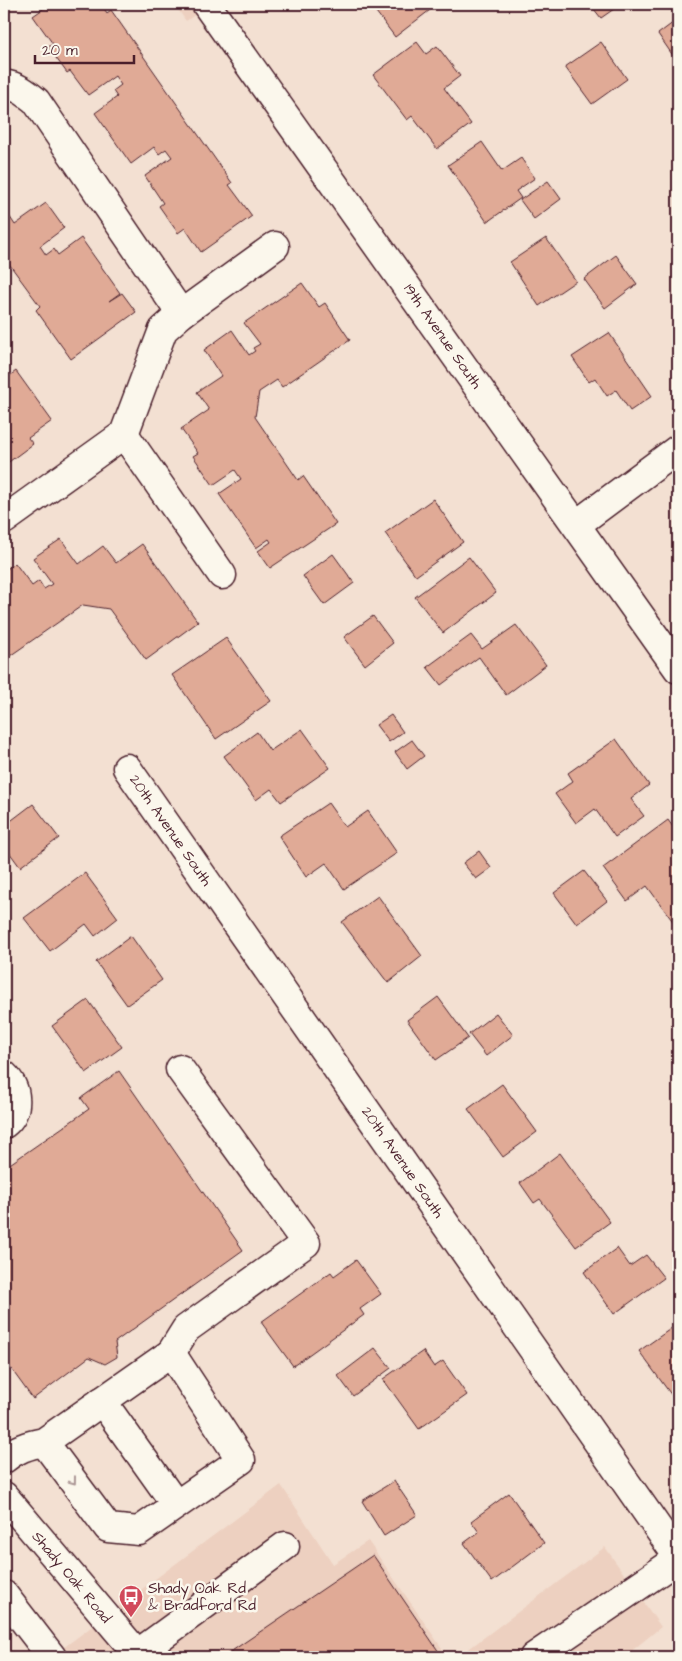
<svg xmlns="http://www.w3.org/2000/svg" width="682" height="1661" viewBox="0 0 682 1661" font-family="'Architects Daughter',sans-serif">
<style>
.built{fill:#edd0c0}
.building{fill:#e0aa96;stroke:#4a1f2b}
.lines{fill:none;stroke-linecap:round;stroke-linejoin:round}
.minor-casing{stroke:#4a1f2b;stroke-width:31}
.major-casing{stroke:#4a1f2b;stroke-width:31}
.minor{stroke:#fbf7ec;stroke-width:28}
.major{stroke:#fbf7ec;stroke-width:28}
.oneway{stroke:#ab9695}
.labels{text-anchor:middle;stroke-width:5;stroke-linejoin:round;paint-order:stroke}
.street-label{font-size:15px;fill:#4a1f2b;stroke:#fbf7ec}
.poi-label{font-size:15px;fill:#4a1f2b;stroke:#fbf7ec;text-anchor:start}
</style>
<rect width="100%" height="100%" fill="#f3e0d2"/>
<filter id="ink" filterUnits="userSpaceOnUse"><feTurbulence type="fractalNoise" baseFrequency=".02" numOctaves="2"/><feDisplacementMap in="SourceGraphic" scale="10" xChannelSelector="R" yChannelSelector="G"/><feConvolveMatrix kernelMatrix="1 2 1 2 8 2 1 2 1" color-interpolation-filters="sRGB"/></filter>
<g filter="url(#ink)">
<g class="built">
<polygon points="174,4 211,4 186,21"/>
<polygon points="281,1485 333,1564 368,1541 448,1657 51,1657"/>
<polygon points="605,1547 661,1627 624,1657 458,1657"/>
</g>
<g class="building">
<polygon points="50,4 101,4 107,13 111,10 232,183 229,185 252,216 201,252 185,228 178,233 159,206 163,203 145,176 172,157 166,149 159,154 154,147 131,164 95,113 117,97 113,91 121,85 115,76 88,95 70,71 67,73 48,47 53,44 33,16"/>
<polygon points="370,4 426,4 430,10 395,37"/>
<polygon points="590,4 621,4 601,18"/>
<polygon points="678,19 678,63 658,34"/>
<polygon points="417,42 426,54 437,46 460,76 444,88 471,124 437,149 412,116 407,120 373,75"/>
<polygon points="601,42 627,79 592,104 565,67"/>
<polygon points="482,142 502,171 521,158 535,178 516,191 521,198 487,222 448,165"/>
<polygon points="548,181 561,199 534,219 520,200"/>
<polygon points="46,203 64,228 40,246 46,255 54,249 58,255 81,238 120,293 109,301 122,293 136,312 71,359 36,310 40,306 4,257 4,208 15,225"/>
<polygon points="546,238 576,281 539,306 510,262"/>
<polygon points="616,255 637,284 605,308 584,279"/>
<polygon points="302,283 319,307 325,303 350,340 282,387 277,380 259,392 255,417 298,480 303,476 336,524 270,568 258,551 271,542 269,539 256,548 219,494 241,479 235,470 213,485 193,456 198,453 181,429 209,410 197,392 221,376 204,350 232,330 249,355 255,351 253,348 260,344 244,323"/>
<polygon points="609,333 652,396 630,411 616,390 607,396 595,378 589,382 572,357"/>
<polygon points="16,371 52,421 28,438 33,444 6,464 4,461 4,380"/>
<polygon points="433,499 463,542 416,576 385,533"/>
<polygon points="61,539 79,564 103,546 116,563 142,544 198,622 146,660 109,609 83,605 4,660 4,571 15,563 32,586 39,581 44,589 52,584 33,558"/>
<polygon points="333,554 354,583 324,605 303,576"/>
<polygon points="469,557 496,593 443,633 415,597"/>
<polygon points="373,616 393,643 365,665 344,637"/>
<polygon points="516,625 546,665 506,695 479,657 441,685 427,667 471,635 482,649"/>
<polygon points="226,638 271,701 216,739 172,675"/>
<polygon points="391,715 403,732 389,742 376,725"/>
<polygon points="302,729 330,768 281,802 271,789 256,800 224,756 257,732 270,751"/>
<polygon points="616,739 649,785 631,799 644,816 615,837 595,809 576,823 555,794 573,781 568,773"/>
<polygon points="412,740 424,756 407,769 395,752"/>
<polygon points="328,803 345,827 368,811 397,853 344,889 326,863 306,877 279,836"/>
<polygon points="33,804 59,838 20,867 4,845 4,826"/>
<polygon points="668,820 678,834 678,926 677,927 647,886 627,901 603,868"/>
<polygon points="479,851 491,868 476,879 463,863"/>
<polygon points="584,871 607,901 577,924 554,893"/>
<polygon points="85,873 118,918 95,936 86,924 50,951 24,918"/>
<polygon points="378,896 422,956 388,983 342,922"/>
<polygon points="131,936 162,980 127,1005 96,962"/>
<polygon points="438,997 468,1038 436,1060 407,1020"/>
<polygon points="88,1000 122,1047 86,1073 52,1026"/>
<polygon points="496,1013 513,1035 486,1056 469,1034"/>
<polygon points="119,1071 243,1250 115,1342 117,1357 105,1364 89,1357 33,1399 4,1359 4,1168 89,1109 81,1098"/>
<polygon points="502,1084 537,1132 503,1157 468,1109"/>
<polygon points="560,1153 610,1222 576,1247 540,1199 534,1203 520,1183"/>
<polygon points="617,1248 630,1266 646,1255 664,1278 614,1314 584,1272"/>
<polygon points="356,1260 381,1294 360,1309 364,1315 293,1366 261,1322 331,1272 334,1276"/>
<polygon points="676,1325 678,1328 678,1404 639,1351"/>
<polygon points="375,1348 391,1368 353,1396 338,1376"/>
<polygon points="423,1351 434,1367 443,1361 467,1395 419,1429 383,1379"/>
<polygon points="394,1481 417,1515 384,1536 362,1501"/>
<polygon points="509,1493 544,1543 492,1582 464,1543 479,1532 471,1521"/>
<polygon points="373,1555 439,1652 431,1657 223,1657"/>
</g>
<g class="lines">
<defs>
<g id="minor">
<polyline points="206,4 678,669"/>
<path d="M4,84C17,86 25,92 36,101L181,314"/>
<polyline points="124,434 222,575"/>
<polyline points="4,520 124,434 163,330 181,314 275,246"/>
<polyline points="577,524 678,449"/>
<polyline points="127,768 678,1557"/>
<path d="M4,1075C18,1088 20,1112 4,1124"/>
<polyline points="171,1353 186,1329 306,1243 180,1069"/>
<polyline points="102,1401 176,1505"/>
<path d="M4,1459C16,1449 28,1445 44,1442L171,1353L241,1460L139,1531L108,1528L44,1442"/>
<polyline points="137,1654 285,1546"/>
<polyline points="534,1657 678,1559"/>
</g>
<g id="major">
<polyline points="4,1496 140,1657"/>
<polyline points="4,1595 52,1657"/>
</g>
</defs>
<use href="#minor" class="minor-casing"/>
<use href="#major" class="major-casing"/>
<use href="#minor" class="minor"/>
<use href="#major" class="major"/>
</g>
<defs><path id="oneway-chevron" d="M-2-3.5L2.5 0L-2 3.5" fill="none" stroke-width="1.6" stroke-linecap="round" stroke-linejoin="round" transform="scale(1.25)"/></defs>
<use class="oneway" href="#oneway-chevron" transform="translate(73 1481) rotate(53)"/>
</g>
<defs>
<symbol id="bus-pin" viewBox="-11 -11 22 30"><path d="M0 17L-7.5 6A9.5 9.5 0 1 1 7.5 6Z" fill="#d1495b" stroke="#fbf7ec"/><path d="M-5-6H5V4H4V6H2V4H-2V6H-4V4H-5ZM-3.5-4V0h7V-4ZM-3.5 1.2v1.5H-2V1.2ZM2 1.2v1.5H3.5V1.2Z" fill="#fff"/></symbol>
</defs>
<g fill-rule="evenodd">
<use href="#bus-pin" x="117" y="1583" width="28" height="38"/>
</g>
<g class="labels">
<g class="street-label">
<text transform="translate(443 336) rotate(55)" y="5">19th Avenue South</text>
<text transform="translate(171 830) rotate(55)" y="5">20th Avenue South</text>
<text transform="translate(403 1162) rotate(55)" y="5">20th Avenue South</text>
<text transform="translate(72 1577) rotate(50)" y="5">Shady Oak Road</text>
</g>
<g class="poi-label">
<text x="148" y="1593">Shady Oak Rd<tspan x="148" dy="17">&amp; Bradford Rd</tspan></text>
</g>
</g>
<rect width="682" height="1661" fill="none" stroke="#fbf7ec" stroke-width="20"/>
<rect x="10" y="10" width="662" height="1641" fill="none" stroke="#4a1f2b" stroke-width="2" filter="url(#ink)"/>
<path d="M35 55v8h99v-8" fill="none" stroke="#4a1f2b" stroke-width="2.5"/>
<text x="42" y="55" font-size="15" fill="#4a1f2b" stroke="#fbf7ec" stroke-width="4" paint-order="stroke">20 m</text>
</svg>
